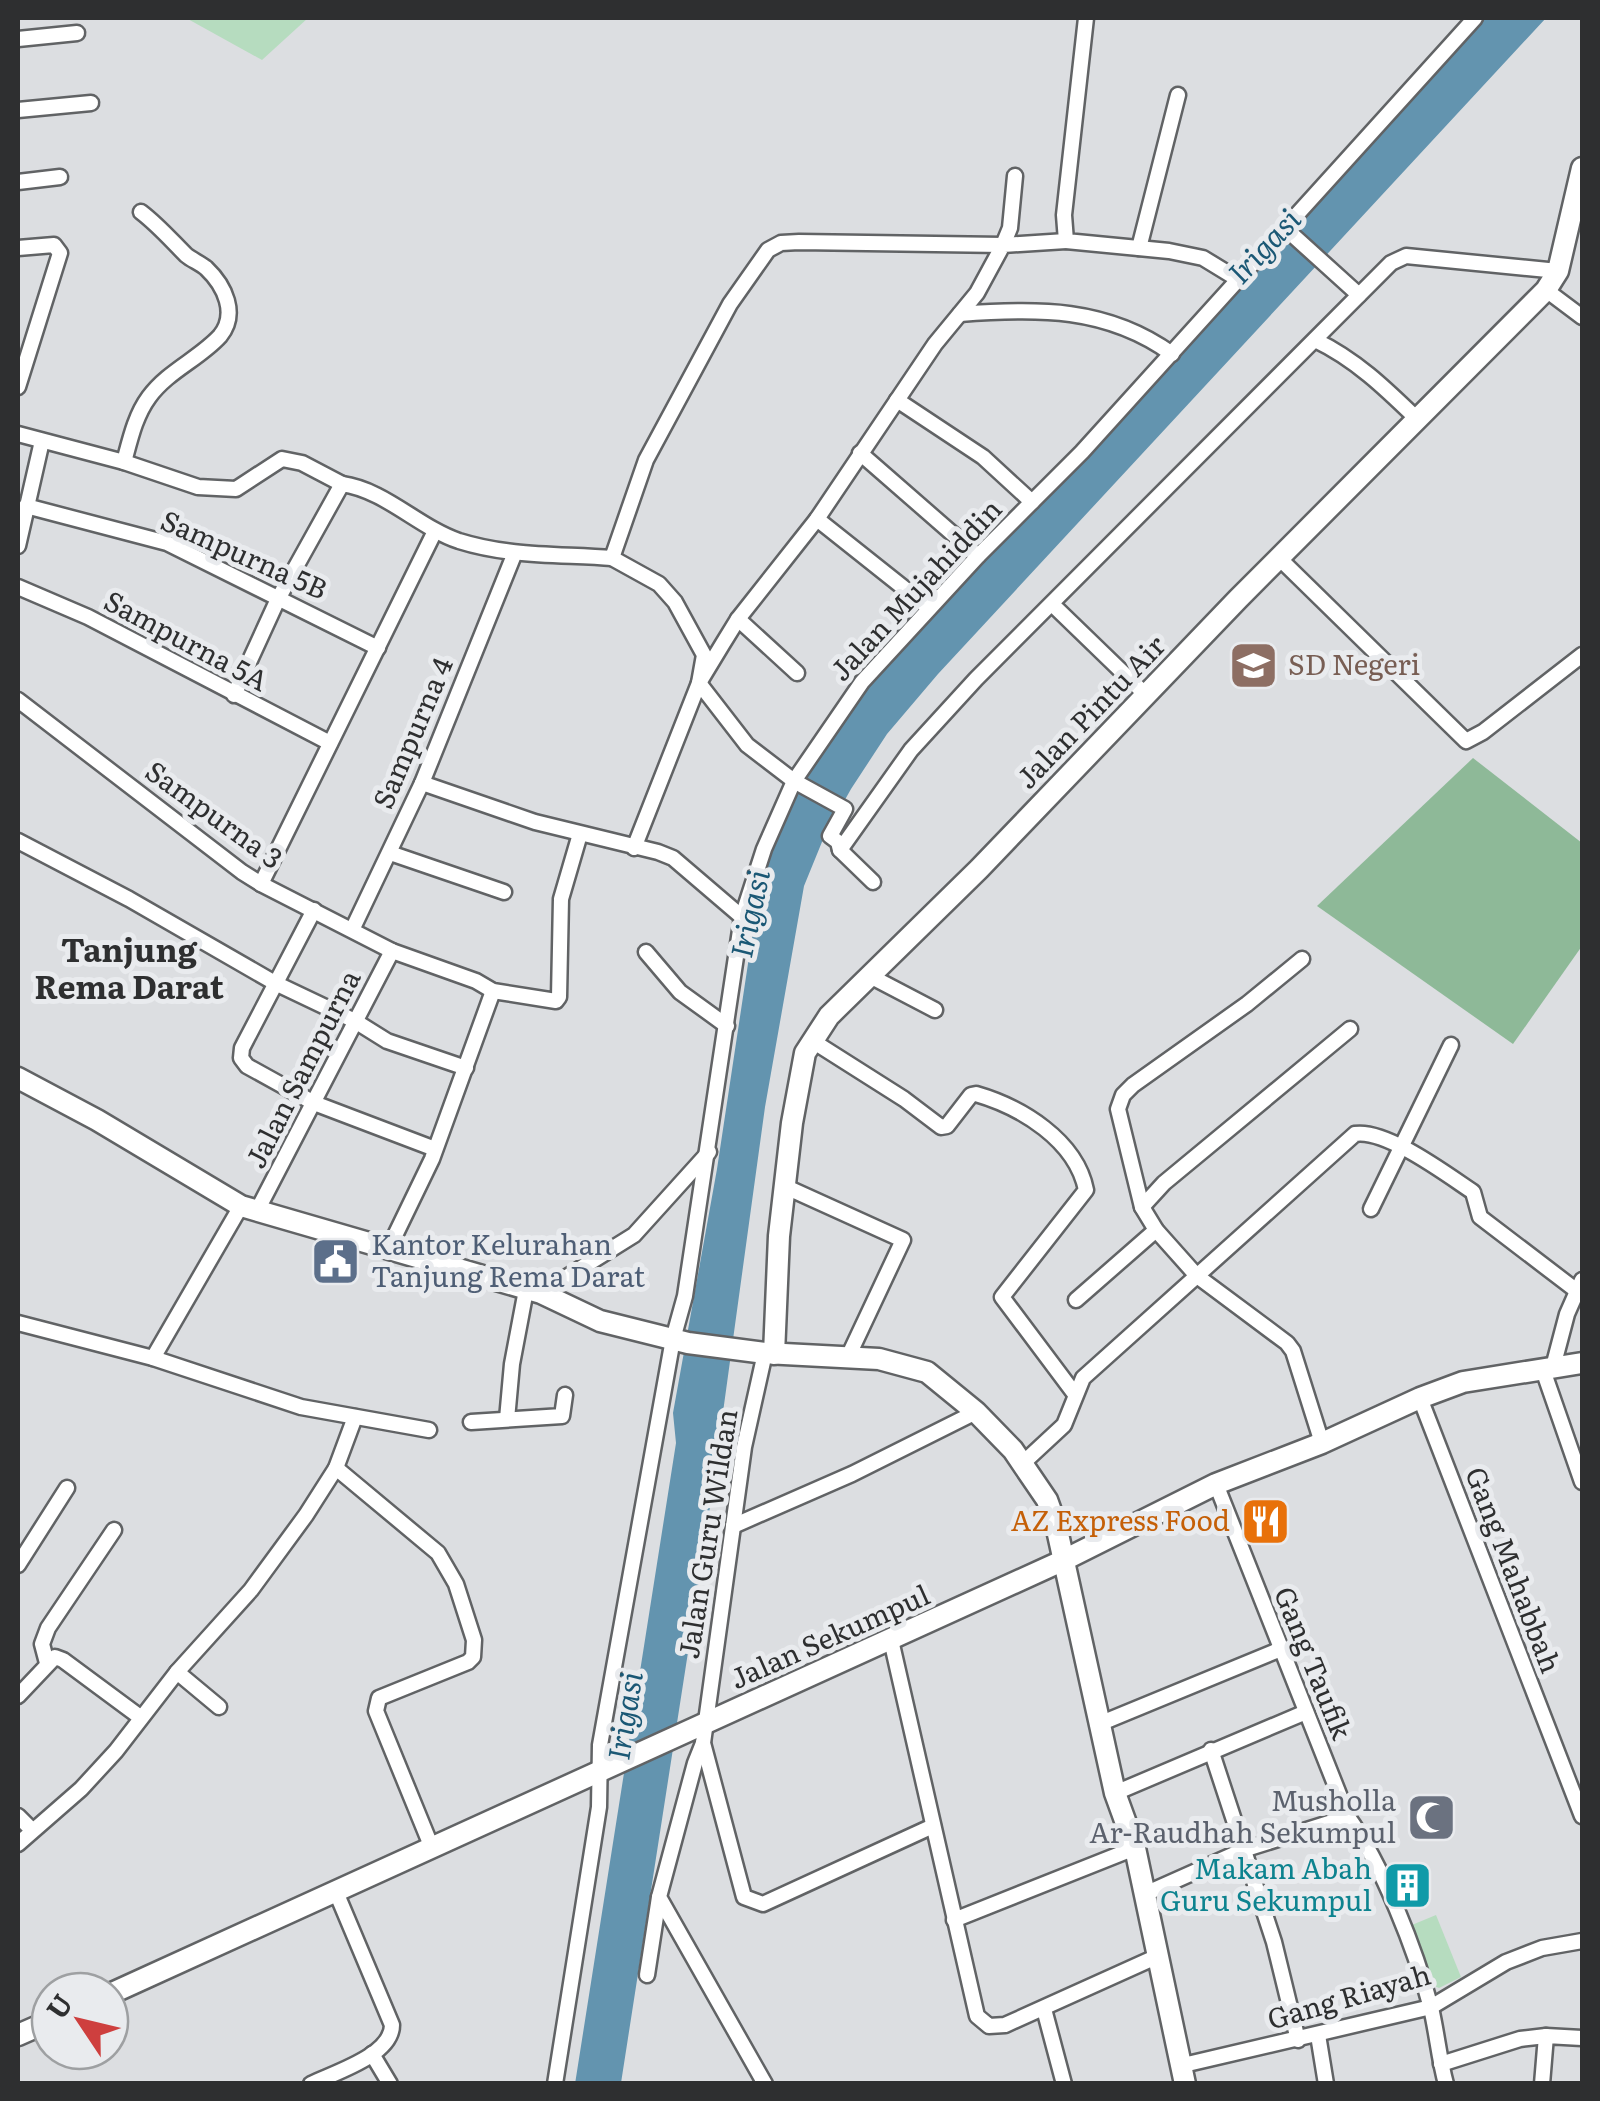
<svg xmlns="http://www.w3.org/2000/svg" width="1600" height="2101" viewBox="0 0 1600 2101" font-family="Literata,serif">
<style>
.green{fill:#b6dcbf}
.forest{fill:#8eb998}
.water{fill:#6394af}
.lines{fill:none;stroke-linecap:round;stroke-linejoin:round}
.street-casing{stroke:#616365;stroke-width:19}
.secondary-casing{stroke:#616365;stroke-width:25}
.street{stroke:#fff;stroke-width:14}
.secondary{stroke:#fff;stroke-width:20}
.labels{text-anchor:middle;stroke-width:10;stroke-linejoin:round;paint-order:stroke}
.street-label{font-size:28px;fill:#2e2f30;stroke:#e9ebee}
.education-label{font-size:28px;fill:#785e54;stroke:#e9ebee;text-anchor:start}
.service-label{font-size:28px;fill:#4e5e75;stroke:#e9ebee;text-anchor:start}
.food-label{font-size:28px;fill:#c56008;stroke:#e9ebee;text-anchor:end}
.worship-label{font-size:28px;fill:#5b616d;stroke:#e9ebee;text-anchor:end}
.culture-label{font-size:28px;fill:#0d838f;stroke:#e9ebee;text-anchor:end}
.water-label{font-size:30px;font-style:italic;fill:#1b5875;stroke:#e9ebee}
.quarter-label{font-size:32px;font-weight:bold;fill:#2e2f30;stroke:#e9ebee}
</style>
<rect width="100%" height="100%" fill="#dcdee1"/>
<g class="green">
<polygon points="186,18 308,18 262,60"/>
<polygon points="1436,1915 1461,1977 1439,1988 1432,1985 1407,1927"/>
</g>
<polygon class="forest" points="1473,758 1582,843 1582,946 1513,1044 1317,906"/>
<polygon class="water" points="1483,18 1546,18 938,674 887,734 851,789 824,837 804,886 765,1107 705,1543 621,2083 575,2084 676,1443 673,1413 717,1169 762,871 791,796 850,705 1000,538"/>
<g class="lines">
<defs>
<g id="street">
<polyline points="1086,18 1064,215 1066,241 1169,251 1203,258 1239,280"/>
<polyline points="18,39 77,33"/>
<polyline points="18,110 91,103"/>
<polyline points="18,182 60,177"/>
<polyline points="1286,229 1359,295"/>
<polyline points="18,248 54,245 60,253 18,387"/>
<polyline points="1139,248 1178,95"/>
<polyline points="1546,290 1582,317"/>
<path d="M960,314C1037,308 1107,307 1172,354"/>
<path d="M1315,340C1355,359 1385,388 1416,418"/>
<polyline points="897,400 983,457 1032,502"/>
<polyline points="18,434 124,462 198,487 236,489 282,459 302,463 342,484"/>
<polyline points="860,453 978,556"/>
<path d="M124,462C130,440 135,416 149,397C168,371 199,359 220,336C238,314 225,286 206,268C200,263 192,260 186,255C171,240 158,225 141,212"/>
<polyline points="26,506 167,543 378,648"/>
<polyline points="817,519 929,608"/>
<polyline points="18,546 42,441"/>
<polyline points="612,558 659,584 675,602 704,655 699,683 747,745 794,781 845,809 830,836 838,842 840,850 873,882"/>
<polyline points="1280,559 1466,741 1483,732 1582,655"/>
<polyline points="18,587 88,617 330,743"/>
<polyline points="1053,605 1145,694"/>
<polyline points="738,619 797,673"/>
<path d="M234,695L278,599L342,484C385,490 418,527 459,541C510,557 560,554 612,558L646,460L730,304L768,250L781,243L799,242L1003,245L1010,228L1015,176"/>
<polyline points="18,700 242,872 261,884 392,951 476,981 493,991 556,1001 559,997 561,899 580,834"/>
<polyline points="422,783 535,822 658,852 673,858 742,917"/>
<polyline points="18,841 129,899 275,983 355,1021 387,1041 466,1068"/>
<polyline points="634,848 699,683 722,645 738,619 817,519 935,344 977,293 1003,245 1066,241"/>
<polyline points="840,850 911,750 976,679 1391,263 1406,256 1558,271"/>
<polyline points="390,853 504,892"/>
<polyline points="261,884 435,531"/>
<polyline points="314,910 242,1048 241,1058 247,1066 314,1103 435,1149"/>
<polyline points="353,928 422,783 514,555"/>
<polyline points="646,952 680,992 727,1026"/>
<polyline points="1302,959 1247,1004 1133,1085 1123,1095 1118,1109 1142,1207 1156,1230 1197,1276 1287,1343 1293,1351 1322,1443"/>
<polyline points="870,976 935,1010"/>
<path d="M811,1040L904,1099L941,1127L947,1126L971,1095L976,1094C1021,1107 1076,1140 1086,1190L1002,1297L1074,1393"/>
<polyline points="786,1187 903,1240 848,1357"/>
<polyline points="1142,1207 1164,1183 1350,1029"/>
<polyline points="258,1209 392,951"/>
<polyline points="1371,1209 1451,1045"/>
<polyline points="388,1250 432,1159 493,991"/>
<polyline points="541,1293 634,1235 709,1152"/>
<polyline points="1076,1300 1156,1230"/>
<polyline points="18,1323 153,1358 301,1407 429,1430"/>
<polyline points="765,1353 744,1447 703,1743 744,1897 763,1904 933,1826"/>
<polyline points="153,1358 241,1206"/>
<polyline points="1553,1367 1567,1314 1582,1280"/>
<polyline points="1543,1370 1582,1482"/>
<polyline points="1420,1398 1582,1816"/>
<polyline points="507,1419 512,1364 526,1290"/>
<polyline points="471,1422 562,1416 565,1395"/>
<path d="M1022,1464L1064,1425L1083,1378L1355,1134C1386,1129 1446,1174 1473,1192L1480,1217L1577,1291"/>
<polyline points="336,1468 438,1553 456,1584 474,1640 473,1657 468,1662 379,1698 376,1711 432,1848"/>
<path d="M1216,1484L1348,1817C1382,1864 1416,1951 1431,2008C1437,2033 1439,2059 1446,2084"/>
<polyline points="733,1526 852,1474 976,1412"/>
<polyline points="18,1565 67,1488"/>
<polyline points="891,1640 977,2016 989,2026 1005,2025 1158,1956"/>
<polyline points="47,1663 42,1644 48,1628 114,1530"/>
<polyline points="18,1696 55,1657 63,1660 140,1717"/>
<polyline points="219,1707 177,1672 251,1590 306,1515 336,1468 355,1417"/>
<polyline points="1099,1724 1281,1649"/>
<polyline points="703,1743 695,1763 659,1897 765,2084"/>
<polyline points="1211,1750 1274,1942 1298,2040"/>
<polyline points="1115,1793 1306,1712"/>
<polyline points="18,1816 32,1830"/>
<polyline points="18,1844 81,1789 116,1751 177,1672"/>
<polyline points="1145,1894 1246,1849 1348,1817"/>
<polyline points="954,1920 1135,1848"/>
<polyline points="647,1975 659,1897"/>
<polyline points="1044,2009 1064,2084"/>
<polyline points="1318,2035 1326,2084"/>
<polyline points="372,2054 390,2084"/>
<polyline points="1441,2064 1520,2039 1546,2036"/>
<polyline points="1179,2066 1431,2007 1506,1962 1542,1948 1582,1941"/>
<path d="M311,2084C336,2072 392,2055 392,2025L336,1892"/>
<polyline points="555,2084 599,1807 600,1745 673,1339 685,1296 742,917 764,849 794,781 862,682 978,556 1082,452 1475,18"/>
<polyline points="1542,2084 1546,2036 1582,2038"/>
</g>
<g id="secondary">
<polyline points="18,1078 97,1120 241,1206 541,1293 600,1321 688,1343 765,1353 879,1359 927,1372 976,1412 1013,1450 1047,1500 1056,1525 1115,1793 1135,1848 1185,2084"/>
<polyline points="774,1354 779,1236 792,1123 805,1053 829,1016 979,869 1238,599 1546,290 1558,271 1582,168"/>
<polyline points="110,1994 1062,1561 1216,1484 1322,1443 1420,1398 1463,1382 1582,1363"/>
<polyline points="18,2035 50,2021"/>
</g>
</defs>
<use href="#street" class="street-casing"/>
<use href="#secondary" class="secondary-casing"/>
<use href="#street" class="street"/>
<use href="#secondary" class="secondary"/>
</g>
<defs>
<symbol id="school-square" viewBox="-11 -11 22 22"><rect x="-9" y="-9" width="18" height="18" rx="4" fill="#8d6e63" stroke="#e9ebee"/><path d="M0-5L7-2L0 1L-7-2ZM-4 1L0 2.5L4 1V4Q0 6-4 4Z" fill="#fff"/></symbol>
<symbol id="civic-square" viewBox="-11 -11 22 22"><rect x="-9" y="-9" width="18" height="18" rx="4" fill="#5c6f8a" stroke="#e9ebee"/><path d="M-.6-6.5H3V-4.5H.6V-3L4-1V1h2V6H-6V1h2V-1L-.6-3ZM-1.2 2.5V6h2.4V2.5Z" fill="#fff"/></symbol>
<symbol id="restaurant-square" viewBox="-11 -11 22 22"><rect x="-9" y="-9" width="18" height="18" rx="4" fill="#e8710a" stroke="#e9ebee"/><path d="M-5-6h1v4h1v-4h1v4h1v-4h1v5L-1.5 .5V6h-2V.5L-5-1ZM5-6V6H3V1.5H1.5Q1.5-4 5-6Z" fill="#fff"/></symbol>
<symbol id="mosque-square" viewBox="-11 -11 22 22"><rect x="-9" y="-9" width="18" height="18" rx="4" fill="#6b7280" stroke="#e9ebee"/><path d="M3.5-4.9A6 6 0 1 0 3.5 4.9A5 5 0 1 1 3.5-4.9Z" fill="#fff"/></symbol>
<symbol id="building-square" viewBox="-11 -11 22 22"><rect x="-9" y="-9" width="18" height="18" rx="4" fill="#0f9aa8" stroke="#e9ebee"/><path d="M-4-6H4V6H1V3H-1V6H-4ZM-2.5-4.3h1.7v1.8h-1.7ZM.8-4.3h1.7v1.8H.8ZM-2.5-1h1.7V.8h-1.7ZM.8-1h1.7V.8H.8Z" fill="#fff"/></symbol>
</defs>
<g fill-rule="evenodd">
<use href="#school-square" x="1226" y="638" width="55" height="55"/>
<use href="#civic-square" x="308" y="1234" width="55" height="55"/>
<use href="#restaurant-square" x="1238" y="1494" width="55" height="55"/>
<use href="#mosque-square" x="1404" y="1790" width="55" height="55"/>
<use href="#building-square" x="1380" y="1858" width="55" height="55"/>
</g>
<g class="labels">
<g class="street-label">
<text transform="translate(244 555) rotate(24)" y="10">Sampurna 5B</text>
<text transform="translate(916 590) rotate(-47)" y="10">Jalan Mujahiddin</text>
<text transform="translate(186 641) rotate(28)" y="10">Sampurna 5A</text>
<text transform="translate(1091 712) rotate(-46)" y="10">Jalan Pintu Air</text>
<text transform="translate(413 733) rotate(-67)" y="10">Sampurna 4</text>
<text transform="translate(214 815) rotate(36)" y="10">Sampurna 3</text>
<text transform="translate(303 1069) rotate(-63)" y="10">Jalan Sampurna</text>
<text transform="translate(708 1534) rotate(-81)" y="10">Jalan Guru Wildan</text>
<text transform="translate(1513 1570) rotate(69)" y="10">Gang Mahabbah</text>
<text transform="translate(830 1637) rotate(-24)" y="10">Jalan Sekumpul</text>
<text transform="translate(1313 1663) rotate(68)" y="10">Gang Taufik</text>
<text transform="translate(1349 1997) rotate(-16)" y="10">Gang Riayah</text>
</g>
<g class="education-label">
<text x="1288" y="675">SD Negeri</text>
</g>
<g class="service-label">
<text x="371" y="1255">Kantor Kelurahan<tspan x="371" dy="32">Tanjung Rema Darat</tspan></text>
</g>
<g class="food-label">
<text x="1230" y="1531">AZ Express Food</text>
</g>
<g class="worship-label">
<text x="1396" y="1811">Musholla<tspan x="1396" dy="32">Ar-Raudhah Sekumpul</tspan></text>
</g>
<g class="culture-label">
<text x="1372" y="1879">Makam Abah<tspan x="1372" dy="32">Guru Sekumpul</tspan></text>
</g>
<g class="water-label">
<text transform="translate(1265 247) rotate(-47)" y="10">Irigasi</text>
<text transform="translate(751 914) rotate(-78)" y="10">Irigasi</text>
<text transform="translate(626 1716) rotate(-81)" y="10">Irigasi</text>
</g>
<g class="quarter-label">
<text x="129" y="962">Tanjung<tspan x="129" dy="37">Rema Darat</tspan></text>
</g>
</g>
<rect width="1600" height="2101" fill="none" stroke="#2e2f30" stroke-width="40"/>
<g transform="translate(80 2021) rotate(305)"><circle r="48" fill="#e9ebee" stroke="#9ea0a2" stroke-width="2.5"/>
<path d="M0-8L18 38L0 25L-18 38Z" fill="#ce3f3e"/>
<text y="-15" font-size="28" font-weight="bold" text-anchor="middle" fill="#2e2f30">U</text>
</g>
</svg>
